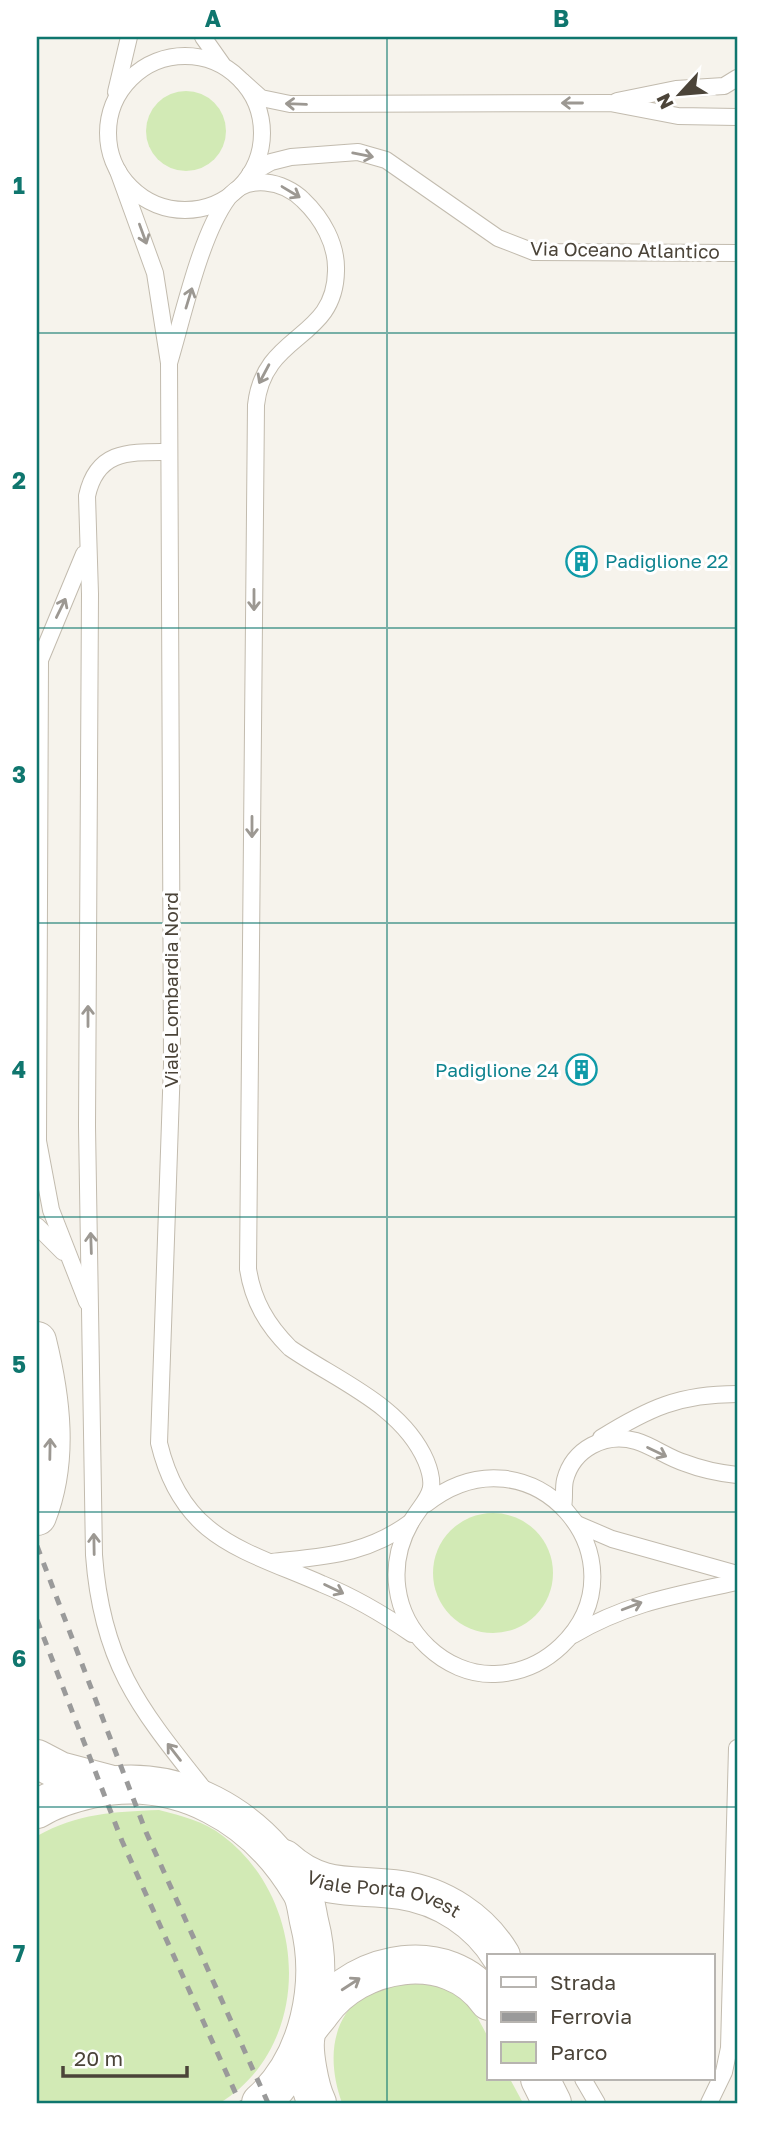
<svg xmlns="http://www.w3.org/2000/svg" width="774" height="2140" viewBox="0 0 774 2140" font-family="'Golos Text',sans-serif">
<style>
.green{fill:#d2eab5}
.lines{fill:none;stroke-linecap:round;stroke-linejoin:round}
.service-casing{stroke:#c2bbae;stroke-width:18}
.tertiary-casing{stroke:#c2bbae;stroke-width:40}
.service{stroke:#fff;stroke-width:16}
.tertiary{stroke:#fff;stroke-width:38}
.rail{stroke:#9a9a9a;stroke-width:5;stroke-dasharray:9 9;stroke-linecap:butt}
.oneway{stroke:#9c9892}
.grid{fill:none;stroke:#0f766e;stroke-width:2;stroke-opacity:0.55}
.labels{text-anchor:middle;stroke-width:6;stroke-linejoin:round;paint-order:stroke}
.street-label{font-size:19px;fill:#4b4439;stroke:#fff}
.culture-label{font-size:19px;fill:#0d838f;stroke:#fff;text-anchor:start}
.neatline{fill:none;stroke:#0f766e;stroke-width:2.5}
.grid-label{font-size:23px;text-anchor:middle;font-weight:bold;fill:#0f766e}
</style>
<rect width="100%" height="100%" fill="#f6f3ec"/>
<g class="green">
<circle cx="186" cy="131" r="40"/>
<circle cx="493" cy="1573" r="60"/>
<path d="M159,1810C182,1816 204,1821 223,1836C309,1901 314,2045 220,2103H37V1836C79,1813 112,1812 159,1810Z"/>
<path d="M402,1981L445,1987L461,1996L474,2011L489,2039V2079H510L523,2103H342C329,2067 328,2024 361,1997C370,1988 390,1985 402,1981Z"/>
</g>
<g class="lines">
<defs>
<g id="service">
<polyline points="203,37 222,64"/>
<circle cx="185" cy="133" r="77"/>
<polyline points="242,81 261,98 290,104 610,103 678,116 737,117"/>
<polyline points="116,92 129,37"/>
<polyline points="617,101 676,89 724,86 737,78"/>
<path d="M118,171L155,273L169,363L172,1064L159,1443C182,1539 242,1549 322,1584C354,1597 383,1614 412,1634"/>
<polyline points="250,174 271,162 291,157 358,152 386,160 498,238 534,252 737,253"/>
<path d="M169,363C183,317 200,236 228,198C247,173 284,181 303,200C322,218 337,244 336,271C335,341 264,332 256,405L248,1269C253,1301 267,1325 290,1348C336,1380 402,1405 426,1461C439,1493 426,1497 411,1522C387,1564 393,1614 428,1647C446,1664 470,1675 495,1674C520,1673 543,1663 561,1646C650,1561 532,1420 426,1504"/>
<path d="M168,452C129,452 97,450 87,496L90,594L87,1126L94,1555C102,1665 141,1710 206,1792"/>
<polyline points="84,554 40,660 38,1141 51,1210 87,1302"/>
<polyline points="37,1226 63,1252"/>
<path d="M601,1438C649,1408 680,1394 737,1394"/>
<path d="M563,1507C565,1498 563,1489 565,1480C573,1449 605,1432 636,1441C653,1446 668,1458 685,1463C703,1470 719,1473 737,1475"/>
<polyline points="577,1524 612,1539 737,1574"/>
<path d="M272,1562C326,1556 366,1555 411,1522"/>
<path d="M573,1635C627,1603 677,1595 737,1582"/>
<polyline points="583,2079 597,2103"/>
<polyline points="709,2103 724,2072 729,2048 737,1748"/>
</g>
<g id="tertiary">
<path d="M37,1341C51,1398 59,1460 37,1516"/>
<polyline points="37,1759 60,1771 109,1784"/>
<path d="M37,1809C53,1799 73,1793 91,1789C178,1770 257,1816 301,1891C306,1899 307,1912 309,1921C325,1983 310,2059 261,2103"/>
<path id="s1" d="M284,1859C322,1894 355,1883 401,1890C442,1896 480,1921 501,1956"/>
<polyline points="540,2079 552,2103"/>
<path d="M317,2103C310,2089 302,2050 306,2034C307,2027 317,2018 321,2012C357,1960 448,1943 489,2001"/>
</g>
</defs>
<use href="#service" class="service-casing"/>
<use href="#tertiary" class="tertiary-casing"/>
<use href="#service" class="service"/>
<use href="#tertiary" class="tertiary"/>
<g class="rail">
<polyline points="37,1546 146,1832 268,2103"/>
<polyline points="37,1620 122,1841 240,2103"/>
</g>
</g>
<defs><path id="oneway-shaft" d="M-6 0H5M1.5-3L5.5 0L1.5 3" fill="none" stroke-width="1.6" stroke-linecap="round" stroke-linejoin="round" transform="scale(1.75)"/></defs>
<g class="oneway">
<use href="#oneway-shaft" transform="translate(572 103) rotate(180)"/>
<use href="#oneway-shaft" transform="translate(296 104) rotate(-178)"/>
<use href="#oneway-shaft" transform="translate(363 155) rotate(11)"/>
<use href="#oneway-shaft" transform="translate(291 192) rotate(31)"/>
<use href="#oneway-shaft" transform="translate(143 234) rotate(70)"/>
<use href="#oneway-shaft" transform="translate(189 298) rotate(-73)"/>
<use href="#oneway-shaft" transform="translate(264 374) rotate(118)"/>
<use href="#oneway-shaft" transform="translate(254 600) rotate(90)"/>
<use href="#oneway-shaft" transform="translate(61 608) rotate(-64)"/>
<use href="#oneway-shaft" transform="translate(252 827) rotate(90)"/>
<use href="#oneway-shaft" transform="translate(88 1016) rotate(-90)"/>
<use href="#oneway-shaft" transform="translate(91 1243) rotate(-92)"/>
<use href="#oneway-shaft" transform="translate(50 1449) rotate(-89)"/>
<use href="#oneway-shaft" transform="translate(657 1452) rotate(26)"/>
<use href="#oneway-shaft" transform="translate(94 1544) rotate(-91)"/>
<use href="#oneway-shaft" transform="translate(334 1589) rotate(26)"/>
<use href="#oneway-shaft" transform="translate(632 1606) rotate(-21)"/>
<use href="#oneway-shaft" transform="translate(174 1752) rotate(-128)"/>
<use href="#oneway-shaft" transform="translate(351 1984) rotate(-33)"/>
</g>
<path class="grid" d="M387,37V2103M37,333H737M37,628H737M37,923H737M37,1217H737M37,1512H737M37,1807H737"/>
<defs>
<symbol id="building-ring" viewBox="-11 -11 22 22"><circle r="9.5" fill="#fff" stroke="#0f9aa8" stroke-width="1.5"/><path d="M-4-6H4V6H1V3H-1V6H-4ZM-2.5-4.3h1.7v1.8h-1.7ZM.8-4.3h1.7v1.8H.8ZM-2.5-1h1.7V.8h-1.7ZM.8-1h1.7V.8H.8Z" fill="#0f9aa8"/></symbol>
</defs>
<g fill-rule="evenodd">
<use href="#building-ring" x="564" y="544" width="35" height="35"/>
<use href="#building-ring" x="564" y="1052" width="35" height="35"/>
</g>
<g class="labels">
<g class="street-label">
<text transform="translate(625 250) rotate(1)" y="7">Via Oceano Atlantico</text>
<text transform="translate(171 990) rotate(-90)" y="7">Viale Lombardia Nord</text>
<text dy="7" stroke="none"><textPath href="#s1" startOffset="108">Viale Porta Ovest</textPath></text>
</g>
<g class="culture-label">
<text x="605" y="568">Padiglione 22</text>
<text x="559" y="1077" text-anchor="end">Padiglione 24</text>
</g>
</g>
<rect width="774" height="2140" fill="none" stroke="#ffffff" stroke-width="77"/>
<rect x="487" y="1954" width="228" height="126" fill="#ffffff" stroke="#b7b4b0" stroke-width="2"/>
<rect x="501" y="1977" width="35" height="10" fill="#ffffff" stroke="#b7b4b0" stroke-width="2"/>
<text x="550" y="1990" font-size="21" fill="#4b4439">Strada</text>
<rect x="501" y="2012" width="35" height="10" fill="#9a9a9a" stroke="#b7b4b0" stroke-width="2"/>
<text x="550" y="2024" font-size="21" fill="#4b4439">Ferrovia</text>
<rect x="501" y="2042" width="35" height="21" fill="#d2eab5" stroke="#b7b4b0" stroke-width="2"/>
<text x="550" y="2060" font-size="21" fill="#4b4439">Parco</text>
<g transform="translate(680 94) rotate(244)" stroke="#ffffff" stroke-width="5" paint-order="stroke">
<path d="M0-5L12 26L0 18L-12 26Z" fill="#4b4439"/>
<text y="-10" font-size="19" font-weight="bold" text-anchor="middle" fill="#4b4439">N</text>
</g>
<path d="M63 2066v10h124v-10" fill="none" stroke="#4b4439" stroke-width="3.5"/>
<text x="74" y="2066" font-size="21" fill="#4b4439" stroke="#ffffff" stroke-width="5" paint-order="stroke">20 m</text>
<rect x="38" y="38" width="698" height="2064" class="neatline"/>
<g class="grid-label">
<text x="213" y="27">A</text>
<text x="561" y="27">B</text>
<text x="19" y="194">1</text>
<text x="19" y="489">2</text>
<text x="19" y="783">3</text>
<text x="19" y="1078">4</text>
<text x="19" y="1373">5</text>
<text x="19" y="1667">6</text>
<text x="19" y="1962">7</text>
</g>
</svg>
